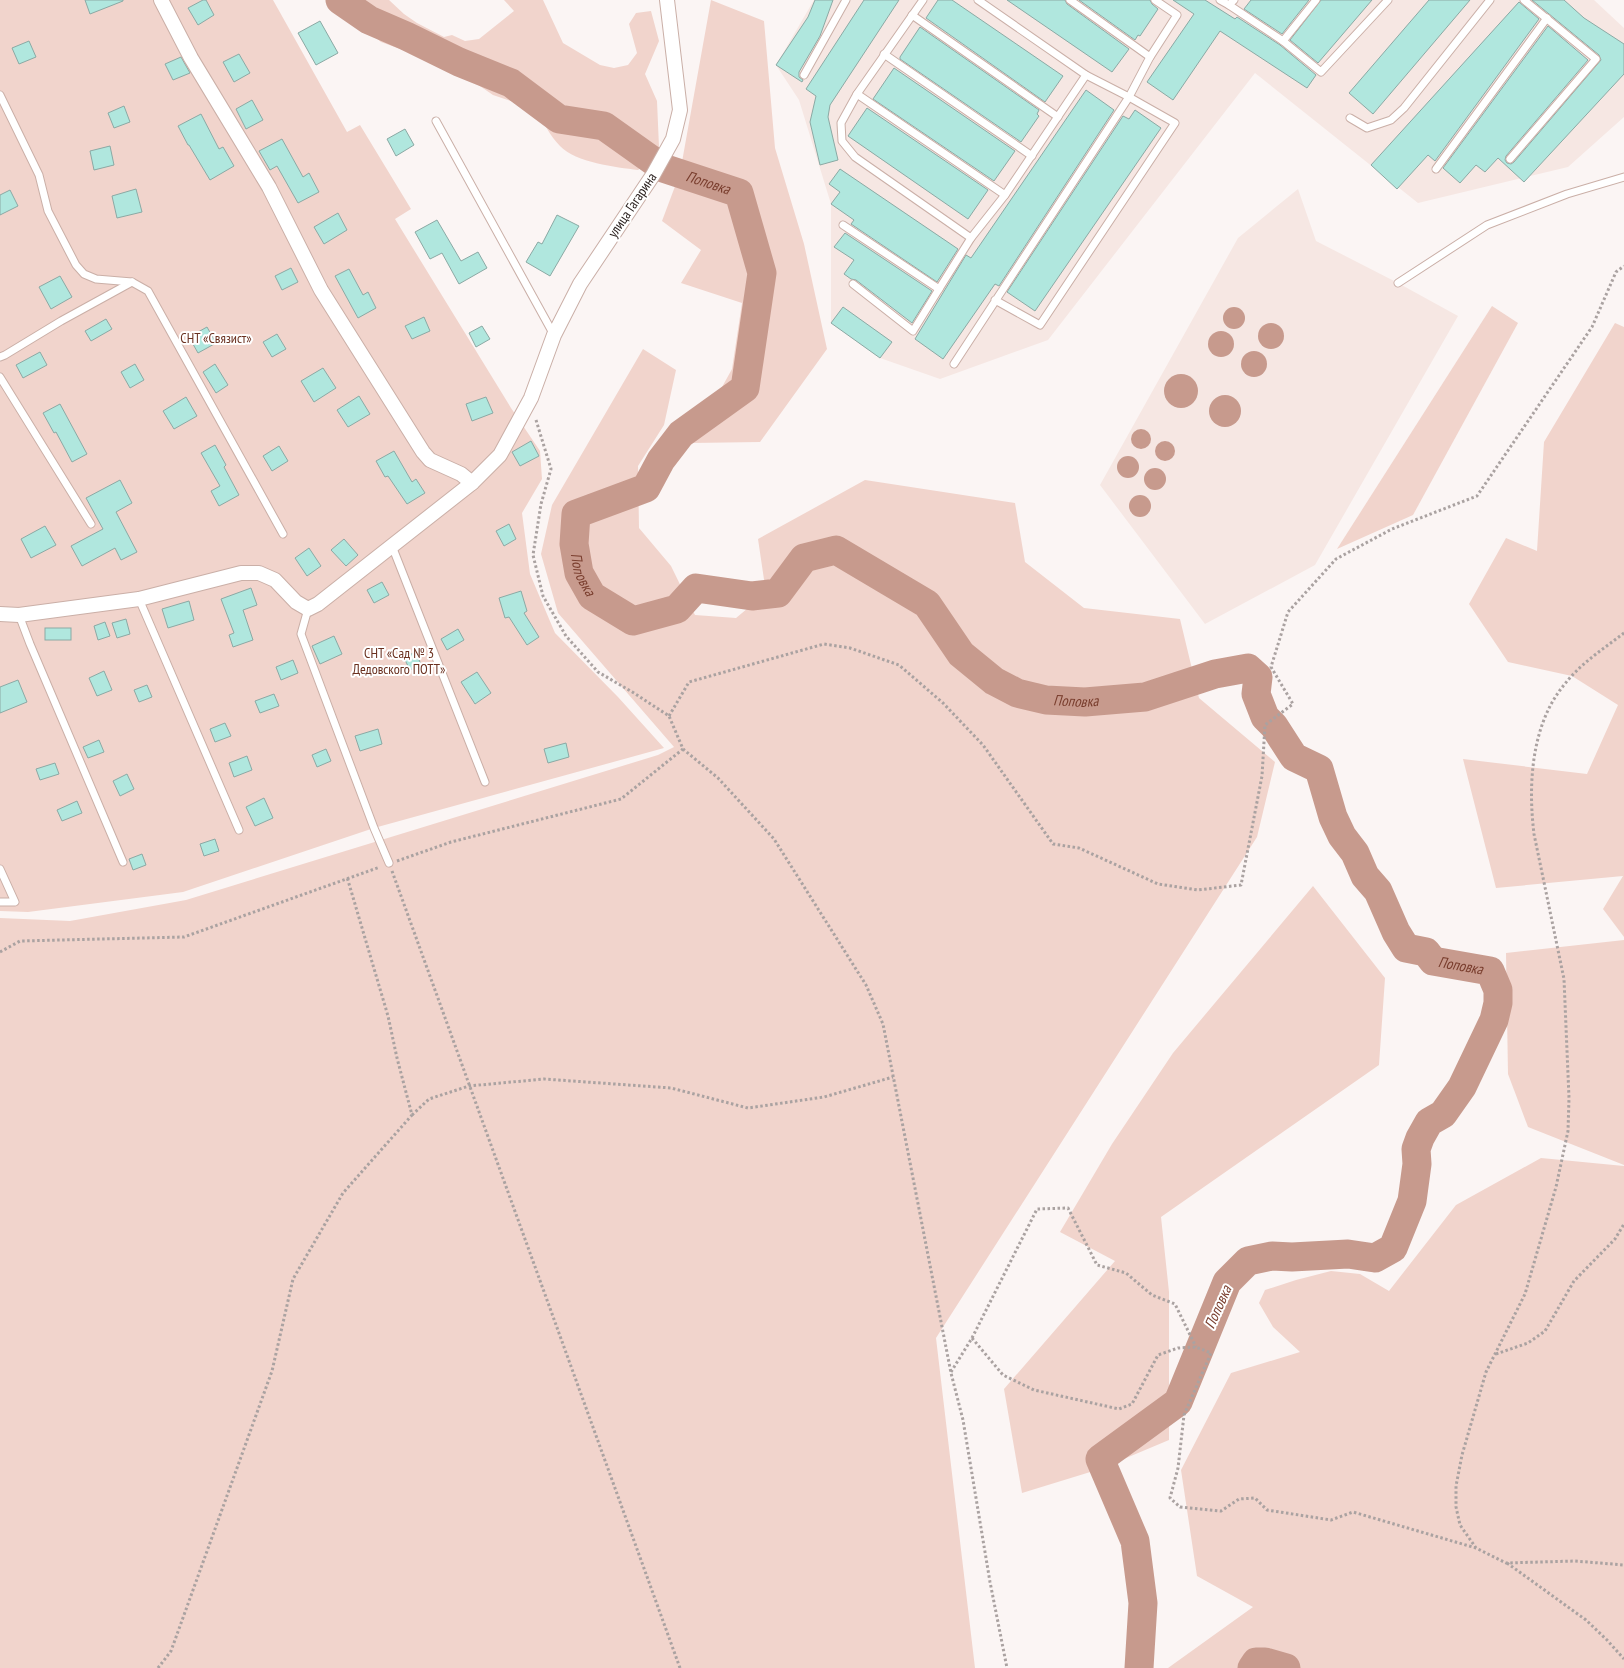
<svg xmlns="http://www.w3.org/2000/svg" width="1624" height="1668" viewBox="0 0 1624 1668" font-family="'PT Sans Narrow',sans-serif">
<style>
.built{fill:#f6e7e3}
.green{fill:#f1d4cc}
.water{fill:#c79a8d}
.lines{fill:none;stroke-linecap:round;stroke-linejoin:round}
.river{stroke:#c79a8d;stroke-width:29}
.building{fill:#b0e7de;stroke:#8ba9a4}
.lane-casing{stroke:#caafa7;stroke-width:9}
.street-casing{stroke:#caafa7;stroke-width:16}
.path{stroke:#aaa2a1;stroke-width:3;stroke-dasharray:2.5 2.5;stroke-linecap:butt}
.lane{stroke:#fff;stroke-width:7}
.street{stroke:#fff;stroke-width:14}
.labels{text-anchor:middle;stroke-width:4;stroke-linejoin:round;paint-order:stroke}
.street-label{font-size:14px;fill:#261c1a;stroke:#fff}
.park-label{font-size:14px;fill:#6a301f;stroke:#fff}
.water-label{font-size:15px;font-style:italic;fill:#793d2d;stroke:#fff}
</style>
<rect width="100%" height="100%" fill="#fbf5f4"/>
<g class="built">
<polygon points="814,0 1594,0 1624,28 1624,117 1568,167 1418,203 1255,73 1048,340 940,379 880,358 831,323 831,204 799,100 776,65"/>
<polygon points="1298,189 1316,241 1398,283 1458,316 1315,565 1205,624 1100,485 1238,238"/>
</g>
<g class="green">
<polygon points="0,0 273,0 347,132 360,125 411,209 395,219 511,408 540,451 542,479 522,513 530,574 555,633 618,697 664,748 374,828 183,892 28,912 0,911"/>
<path d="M331,0H389L404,14L417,23L444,37L452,35L465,41L479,39L514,11L504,0H543L563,43L600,65L614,68L628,65L637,53L629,24L636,13L651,11L659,41L645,74L657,101L659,147L651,160L638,170C616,167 576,163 560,146C550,136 544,123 537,110L493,95L455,69L381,42Z"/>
<polygon points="711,0 764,21 775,148 804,244 827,349 760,442 691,443 732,369 742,303 681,283 701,250 662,221 680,173"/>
<polygon points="1492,306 1518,323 1413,515 1337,549"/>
<polygon points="1615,323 1624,327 1624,937 1603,909 1623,876 1496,888 1463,759 1587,774 1618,705 1572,676 1508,662 1469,604 1506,538 1537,551 1544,442"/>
<polygon points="643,349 676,370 664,425 638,466 639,528 671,566 695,615 736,618 766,593 758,539 865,480 1015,503 1025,562 1084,608 1180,619 1199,698 1275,762 1257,837 936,1338 975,1668 0,1668 0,918 70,921 186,900 658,755 674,747 558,613 541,554 552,505"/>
<polygon points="1313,886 1385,978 1379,1065 1161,1217 1169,1292 1169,1440 1100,1469 1022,1493 1004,1389 1115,1261 1060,1232 1112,1144 1173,1053"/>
<polygon points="1624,940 1624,1165 1528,1127 1508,1074 1506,953"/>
<polygon points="1541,1158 1624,1166 1624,1668 1168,1668 1253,1607 1197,1576 1181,1470 1231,1373 1300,1352 1273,1327 1259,1303 1265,1290 1296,1280 1331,1271 1360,1274 1389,1291 1456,1205"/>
</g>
<g class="water">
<circle cx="1234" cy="318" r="11"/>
<circle cx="1271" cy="336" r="13"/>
<circle cx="1221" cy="344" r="13"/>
<circle cx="1254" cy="364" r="13"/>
<circle cx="1181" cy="391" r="17"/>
<circle cx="1225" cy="411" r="16"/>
<circle cx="1141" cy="439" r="10"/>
<circle cx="1165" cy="451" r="10"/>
<circle cx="1128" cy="467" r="11"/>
<circle cx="1155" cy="479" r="11"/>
<circle cx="1140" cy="506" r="11"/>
</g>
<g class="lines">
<g class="river">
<path id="s1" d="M340,0L369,20L406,36L459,62L511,83L559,119L604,126L663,168L739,193L762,273L745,388L681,434L661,460L646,488L576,514L574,544L579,573L592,596L633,621L677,609L696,588L752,596L778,593L804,558L836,550L927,604L961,654L994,681L1017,693L1046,700L1085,702L1145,697L1215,674L1248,668L1258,677L1256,694L1265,717L1274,726L1294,757L1319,769L1333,817L1342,836L1355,853L1365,876L1378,891L1396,932L1406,948L1426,952L1433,961L1490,971L1498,990V1003L1494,1020L1462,1087L1443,1114L1429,1122L1420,1138L1416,1149L1417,1164L1412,1201L1393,1248L1375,1258L1348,1254L1292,1257L1272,1256L1248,1261L1227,1282L1178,1402L1100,1459L1135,1541L1143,1603L1139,1668"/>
<polyline points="1252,1668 1256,1662 1265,1662 1286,1668"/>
</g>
</g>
<g class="building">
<polygon points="85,0 123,0 123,1 90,14"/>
<polygon points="203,0 206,0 214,15 198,25 188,8"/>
<polygon points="815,0 833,0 820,36 799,72 799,77 803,80 802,82 776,65 808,17"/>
<polygon points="864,0 899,0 830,105 828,117 838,160 820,165 810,122 816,96 806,89"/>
<polygon points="938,0 952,0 1063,76 1045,102 926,18"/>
<polygon points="1007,0 1065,0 1067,4 1129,49 1112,72"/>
<polygon points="1079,0 1150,0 1152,4 1158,9 1140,36 1138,35 1135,40"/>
<polygon points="1173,0 1205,0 1235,19 1237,17 1280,45 1316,75 1307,88 1220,31 1173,100 1147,82 1194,14"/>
<polygon points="1251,0 1309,0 1282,34 1244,9"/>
<polygon points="1321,0 1372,0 1318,63 1290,40"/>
<polygon points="1429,0 1470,0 1373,114 1349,93"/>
<polygon points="1532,0 1564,0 1584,18 1624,44 1624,74 1524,182 1498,158 1485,172 1476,165 1460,183 1443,168 1548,26 1588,60 1506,156 1505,160 1507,163 1511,164 1514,162 1601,60 1599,55"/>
<polygon points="1519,2 1539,19 1435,161 1428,155 1397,189 1371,165"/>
<polygon points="320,21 338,53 316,65 298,33"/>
<polygon points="920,27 1039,110 1037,114 1039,116 1021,142 900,59 900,57"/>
<polygon points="29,41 36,57 19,64 12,48"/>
<polygon points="239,54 250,73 234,82 223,62"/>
<polygon points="181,57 190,73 173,80 165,64"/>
<polygon points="894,68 1015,151 994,181 873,99"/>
<polygon points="1086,90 1114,110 999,286 995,284 943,359 915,339 966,255 971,258"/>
<polygon points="252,100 263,120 246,129 236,109"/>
<polygon points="124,106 130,122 114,128 108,113"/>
<polygon points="867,108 988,190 968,219 848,136"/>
<polygon points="1135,110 1161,128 1035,311 1007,292 1123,116 1129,119"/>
<polygon points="201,114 219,149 223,147 234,166 210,180 189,145 188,145 178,126"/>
<polygon points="405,129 414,145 396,156 387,139"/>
<polygon points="282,139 303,177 309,173 319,192 298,203 277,166 270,170 259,151"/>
<polygon points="110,146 114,165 94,170 90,151"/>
<polygon points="840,169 958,249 937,282 851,224 854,220 831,204 840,192 829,184"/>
<polygon points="136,189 142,212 117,218 112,196"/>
<polygon points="10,190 18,206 0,215 0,195"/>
<polygon points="338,213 347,230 324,244 314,227"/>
<polygon points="557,215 579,226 550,276 526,262 538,242 542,244"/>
<polygon points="437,220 461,261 478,252 487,268 459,284 442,253 430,259 415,232"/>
<polygon points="845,233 932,291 912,323 856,280 851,279 844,274 854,260 834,247"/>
<polygon points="291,268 298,282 282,290 275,276"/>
<polygon points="349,269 363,295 368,292 376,308 358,318 335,276"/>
<polygon points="60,276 72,297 51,309 39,287"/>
<polygon points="843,307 892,342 880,358 831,323"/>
<polygon points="424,317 430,331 412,339 405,326"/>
<polygon points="106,319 112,329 91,341 85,331"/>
<polygon points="482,326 490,339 476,347 469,333"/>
<polygon points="207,327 216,343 198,353 189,337"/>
<polygon points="277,334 286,349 272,357 263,342"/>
<polygon points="40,352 47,365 23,378 16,365"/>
<polygon points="135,364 144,380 130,388 121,372"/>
<polygon points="215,364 228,385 216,393 203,372"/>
<polygon points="323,368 336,388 314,402 301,381"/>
<polygon points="359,396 370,414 348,427 337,410"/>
<polygon points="186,397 197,416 174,429 163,411"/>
<polygon points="486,397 493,413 472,421 466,404"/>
<polygon points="60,404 87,454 72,462 56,432 54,433 43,413"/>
<polygon points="531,441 539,456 520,466 512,452"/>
<polygon points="215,445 226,465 224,467 239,495 219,506 211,491 220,486 201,453"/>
<polygon points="279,446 288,461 272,471 263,456"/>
<polygon points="394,451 412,482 416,479 425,493 407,504 388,476 385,477 376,461"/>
<polygon points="120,480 132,503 116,512 137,552 121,560 115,548 82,566 71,546 103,529 86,498"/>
<polygon points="509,524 516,539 504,546 496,531"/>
<polygon points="45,526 56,545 31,558 21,539"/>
<polygon points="344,539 358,555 346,566 331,550"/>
<polygon points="309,548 321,566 307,576 295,558"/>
<polygon points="382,582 389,595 374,603 367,590"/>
<polygon points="251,588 257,605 243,610 253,640 233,647 229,635 234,633 221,599"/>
<polygon points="521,591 527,611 524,613 539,637 527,645 509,617 505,618 499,598"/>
<polygon points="189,601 194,620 168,628 162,609"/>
<polygon points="126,619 130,634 117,638 112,623"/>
<polygon points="105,622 110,636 98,640 94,626"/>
<rect x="45" y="628" width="26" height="12"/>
<polygon points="458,629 464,640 447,650 441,639"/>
<polygon points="334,636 342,654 320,664 312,646"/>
<polygon points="415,652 421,664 410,670 404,658"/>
<polygon points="293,660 298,673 281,680 276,667"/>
<polygon points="104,671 112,690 97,696 89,678"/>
<polygon points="477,672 491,693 475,704 461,682"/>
<polygon points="18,680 27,702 0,713 0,687"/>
<polygon points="147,685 152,697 139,702 134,690"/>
<polygon points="274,694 279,706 260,713 255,701"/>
<polygon points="225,723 231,736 215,742 210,729"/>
<polygon points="378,729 382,744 360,751 355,736"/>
<polygon points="99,740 104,752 88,758 83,747"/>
<polygon points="566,743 569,757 548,763 544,749"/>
<polygon points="326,749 331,761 317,767 312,755"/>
<polygon points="247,756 252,770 234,777 229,763"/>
<polygon points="55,763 59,774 40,780 36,769"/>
<polygon points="127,774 134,789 120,796 113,781"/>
<polygon points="264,798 273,818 255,826 246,807"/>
<polygon points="77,801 82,813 62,821 57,810"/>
<polygon points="215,839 219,851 204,856 200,844"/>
<polygon points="142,854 146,865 133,870 129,859"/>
</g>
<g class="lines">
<defs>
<g id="lane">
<polyline points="923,0 857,94 841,123 842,141 855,157 971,238 1005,195 1086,75 978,0"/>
<polyline points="1070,0 1150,57"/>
<polyline points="1220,0 1229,5 1234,0"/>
<polyline points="1229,5 1283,41 1321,72 1388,0"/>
<polyline points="912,15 1058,117"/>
<polyline points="1283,41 1316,0"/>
<polyline points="884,54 1032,156"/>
<polyline points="804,75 846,0"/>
<polyline points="1086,75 1129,97 1150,57 1177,15 1155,0"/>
<polyline points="857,94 1005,195"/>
<polyline points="0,95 39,175 48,211 76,265 84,274 96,279 132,282 148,291 283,534"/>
<polyline points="1350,118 1367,128 1391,120 1404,108 1490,0"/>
<polyline points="436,121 554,335"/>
<polyline points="1510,159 1596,59 1524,0"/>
<polyline points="1436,169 1547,18"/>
<polyline points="843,225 939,289 971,238"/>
<polyline points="1398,283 1487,225 1567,194 1624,177"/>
<polyline points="853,284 913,331 939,289"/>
<polyline points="0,357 5,355 61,321 132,282"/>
<polyline points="954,364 1129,97 1175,123 1040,325 995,300"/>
<polyline points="0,377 91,524"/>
<polyline points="392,546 485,782"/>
<polyline points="139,599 239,830"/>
<polyline points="308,609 301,634 374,828 389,863"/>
<polyline points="19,615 30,644 123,862"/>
<polyline points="0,869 15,902 0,902"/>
</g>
<g id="street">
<polyline points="161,0 191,58 269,187 321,290 423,452 430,460 461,474 472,483"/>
<polyline points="0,614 19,615 139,599 241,573 259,573 275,580 296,602 308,609 318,604 472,483 500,455 531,398 554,335 580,284 653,175 673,139 680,110 667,0"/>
</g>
</defs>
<use href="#lane" class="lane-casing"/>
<use href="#street" class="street-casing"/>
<g class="path">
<polyline points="536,420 551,469 541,504 533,555 543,596 566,636 598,672 634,693 669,716 683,749 718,778 774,839 866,985 883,1024 951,1373 963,1420 990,1582 1007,1668"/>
<path d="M1624,633C1603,649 1580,664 1564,685C1531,725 1528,785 1534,834L1564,979L1569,1098L1568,1131L1556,1187L1525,1294L1486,1372L1462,1455L1456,1486V1507L1460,1525L1476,1548L1506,1563L1575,1561L1624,1565"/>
<polyline points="669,716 689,682 824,644 850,648 899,665 943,703 983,745 1053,844 1079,848 1158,884 1198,890 1241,885 1262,776 1265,725 1293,704 1271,667 1288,612 1336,559 1392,529 1477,496 1592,327 1616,272 1624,266"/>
<polyline points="397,861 451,842 621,799 683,749"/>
<polyline points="392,871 680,1668"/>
<polyline points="0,952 20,941 184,937 380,867"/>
<polyline points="412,1115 429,1099 469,1086 544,1079 671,1088 748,1108 824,1097 893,1077"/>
<polyline points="972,1338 1037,1209 1068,1208 1097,1265 1126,1273 1152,1295 1175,1304 1196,1347"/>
<polyline points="1496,1354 1528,1343 1545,1331 1574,1281 1615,1239 1624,1224"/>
<polyline points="951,1372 972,1338 1003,1375 1034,1390 1119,1409 1132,1404 1158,1355 1178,1348 1196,1347 1211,1353 1184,1415 1178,1468 1170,1498 1180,1507 1221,1511 1239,1499 1255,1498 1267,1510 1331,1520 1353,1512 1476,1548"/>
<polyline points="1507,1563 1586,1620 1607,1640 1624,1659"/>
<polyline points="158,1668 171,1651 272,1371 293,1279 343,1193 412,1115 397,1058 388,1016 347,877"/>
</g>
<use href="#lane" class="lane"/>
<use href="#street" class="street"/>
</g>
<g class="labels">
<g class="street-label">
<text transform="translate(632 205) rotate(-56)" y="5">улица Гагарина</text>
</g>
<g class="park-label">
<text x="216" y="343">СНТ «Связист»</text>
<text x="399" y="658">СНТ «Сад № 3<tspan x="399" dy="16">Дедовского ПОТТ»</tspan></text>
</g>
<g class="water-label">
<text dy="5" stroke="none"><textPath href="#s1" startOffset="416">Поповка</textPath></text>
<text dy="5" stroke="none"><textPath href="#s1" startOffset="928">Поповка</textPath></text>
<text dy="5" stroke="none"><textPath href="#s1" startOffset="1528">Поповка</textPath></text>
<text dy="5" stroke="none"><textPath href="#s1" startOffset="2098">Поповка</textPath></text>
<text transform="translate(1218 1307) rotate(-66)" y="5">Поповка</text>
</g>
</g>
</svg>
